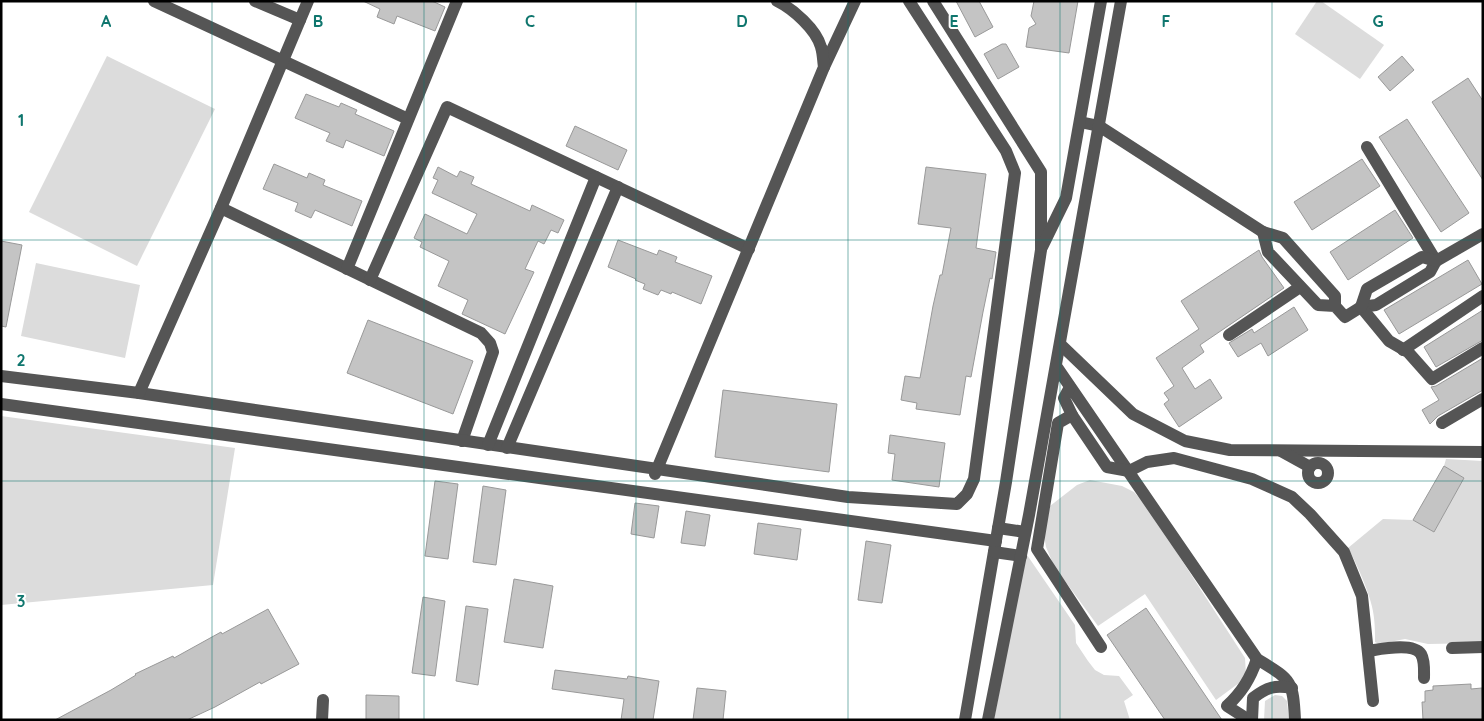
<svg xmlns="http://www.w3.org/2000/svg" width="1484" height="721" viewBox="0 0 1484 721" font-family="Quicksand,sans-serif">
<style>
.green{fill:#dcdcdc}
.building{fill:#c4c4c4;stroke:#999}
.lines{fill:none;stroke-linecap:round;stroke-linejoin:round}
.minor{stroke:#555;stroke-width:12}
.grid{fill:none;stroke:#0f766e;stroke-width:1;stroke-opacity:0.55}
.grid-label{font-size:16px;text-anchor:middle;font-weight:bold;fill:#0f766e;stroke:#fff;stroke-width:4;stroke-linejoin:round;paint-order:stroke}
</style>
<rect width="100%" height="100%" fill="#fff"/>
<g class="green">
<polygon points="1317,1 1321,1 1384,45 1360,79 1295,34"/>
<polygon points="107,56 215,109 137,266 29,212"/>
<polygon points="36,263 140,285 125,358 21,336"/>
<polygon points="1,416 235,448 213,585 1,605"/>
<path d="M1446,459L1483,461V643L1428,644L1405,639L1379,644L1375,642C1375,634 1375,626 1374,618C1373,600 1357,564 1348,548L1383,519L1413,520L1434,532L1464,478L1444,466Z"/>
<polygon points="1090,480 1122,486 1134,492 1148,508 1245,658 1246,675 1239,683 1216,700 1145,594 1098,626 1054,566 1046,547 1044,535 1050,506 1077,485"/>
<polygon points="1025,552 1075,625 1076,643 1088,661 1095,670 1104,675 1119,676 1133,695 1124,701 1130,720 994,720"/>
<polygon points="1275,695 1282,696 1287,701 1289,720 1264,720 1265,701"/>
</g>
<g class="building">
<polygon points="363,1 432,1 445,7 435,31 397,16 394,24 377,17 380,9"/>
<polygon points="956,1 979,1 993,27 975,37"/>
<polygon points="1034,1 1078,1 1069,53 1026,47 1029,28 1036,24 1031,16"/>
<polygon points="1002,44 1006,44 1019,67 998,79 984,54"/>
<polygon points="1402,56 1414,70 1390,91 1378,77"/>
<polygon points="1468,78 1483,101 1483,180 1432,102"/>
<polygon points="306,94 339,107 341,103 357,110 355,114 394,131 384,156 346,140 343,148 326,141 330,133 295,118"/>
<polygon points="1407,119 1469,213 1441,232 1379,137"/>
<polygon points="575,126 627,150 618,170 566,146"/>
<polygon points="1362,159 1380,186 1312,230 1294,202"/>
<polygon points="274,164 307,178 309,173 325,180 323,185 362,201 352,226 315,210 311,218 295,211 298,203 263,189"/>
<polygon points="438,167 457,177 460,171 474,177 471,184 530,211 532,205 564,220 558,233 551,230 544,244 538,241 525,269 534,272 505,334 462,314 468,300 438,286 449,261 420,247 422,242 414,238 425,214 467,234 477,214 432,193 438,180 433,178"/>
<polygon points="926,167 986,174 976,248 996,252 992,279 990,278 983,312 971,377 966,376 960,415 916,409 917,403 901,400 905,376 920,378 933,306 940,275 942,275 951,228 918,224"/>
<polygon points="1395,210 1413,238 1348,280 1330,252"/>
<polygon points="618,240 657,255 659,250 677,257 675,262 712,276 701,304 672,292 671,294 661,290 658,295 643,289 645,284 635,280 636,279 608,267"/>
<polygon points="1,241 22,245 6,327 1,326"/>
<polygon points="1259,250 1262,257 1284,288 1200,345 1204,352 1182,368 1195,389 1210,379 1222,398 1179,427 1164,404 1169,400 1164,393 1174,386 1156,358 1199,329 1181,301"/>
<polygon points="1468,260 1482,284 1399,334 1384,310"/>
<polygon points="1294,307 1308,330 1268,356 1261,343 1238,357 1229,343 1252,329 1254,333"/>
<polygon points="1483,310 1483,340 1436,367 1424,347"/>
<polygon points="368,320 473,361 453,414 347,373"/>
<polygon points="1483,358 1483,390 1438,416 1430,424 1422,410 1439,400 1431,387 1436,386"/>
<polygon points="723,390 837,404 829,472 715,457"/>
<polygon points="890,435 945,443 939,487 892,480 895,454 888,453"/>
<polygon points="1444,466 1464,478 1434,532 1413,520"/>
<polygon points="435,481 458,484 448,559 425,556"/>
<polygon points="483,486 506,490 496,565 473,562"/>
<polygon points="635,503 659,506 654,538 631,534"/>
<polygon points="686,511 710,515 705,546 681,543"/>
<polygon points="758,523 801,529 797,560 754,554"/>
<polygon points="866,541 891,545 882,603 858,600"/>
<polygon points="514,579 553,586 543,648 504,642"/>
<polygon points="423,597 445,601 435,676 412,673"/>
<polygon points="466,606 488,609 478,685 456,681"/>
<polygon points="1146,608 1222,720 1165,720 1107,635"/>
<polygon points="268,609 299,664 261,684 260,682 215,707 187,720 55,720 111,690 136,675 135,674 173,656 174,658 221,632 222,634"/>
<polygon points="555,670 627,679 628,676 659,681 653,720 621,720 624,699 552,689"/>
<polygon points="1471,684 1471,689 1482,688 1483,720 1423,720 1422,702 1425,702 1425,691 1433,690 1433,686"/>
<polygon points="697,688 726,691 723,720 693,720"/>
<polygon points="366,695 399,696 399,720 366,720"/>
</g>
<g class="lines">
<g class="minor">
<polyline points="154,1 408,119"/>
<polyline points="255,1 300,20"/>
<polyline points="933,1 1041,172 1041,250 1006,482 965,720"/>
<polyline points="824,67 855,1"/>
<polyline points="1080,122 1099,126 1263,232"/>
<polyline points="1367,147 1436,261"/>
<polyline points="221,208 481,333 490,343 493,352 462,441"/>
<polyline points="1042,247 1066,198 1101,1"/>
<polyline points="347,269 457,1"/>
<polyline points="370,280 447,107 749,249"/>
<polyline points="1335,306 1335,296 1283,238 1263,232 1268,252 1318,305 1335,306 1345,317 1361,307 1376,305 1430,272 1436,261 1483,234"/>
<polyline points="1361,307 1389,341 1408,352 1432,379 1483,348"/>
<polyline points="1361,307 1367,289 1422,257 1436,261"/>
<polyline points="1229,335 1300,287"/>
<polyline points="1060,344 1133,414 1185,441 1230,450 1483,452"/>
<polyline points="1403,350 1483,296"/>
<path d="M1056,366L1257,659C1291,680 1293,679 1295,720"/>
<polyline points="1,376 139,393 848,497 957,504 967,494 974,479 1015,173 1006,151 909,1"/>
<polyline points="1070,387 1064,398 1072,415 1107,467 1129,471 1147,462 1174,458 1252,479 1292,497 1310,514 1344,552 1362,596 1373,701"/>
<polyline points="139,393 221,208 308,1"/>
<polyline points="1,404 996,541"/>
<polyline points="1072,415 1058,423 1037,549 1101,647"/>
<polyline points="1442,423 1483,399"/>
<polyline points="488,445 596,177"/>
<polyline points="507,448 618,187"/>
<polyline points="1281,451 1310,467"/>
<circle cx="1318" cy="473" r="10"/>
<path d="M655,474L824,67C823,61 823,53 821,47C816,29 793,9 777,1"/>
<polyline points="998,528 1025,532"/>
<polyline points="994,552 1021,556"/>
<polyline points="1452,648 1483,647"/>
<path d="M1368,651C1381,649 1413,642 1421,654C1425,661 1424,671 1424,678"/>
<polyline points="322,720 323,700"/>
<polyline points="988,720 1029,515 1121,1"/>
<path d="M1249,720L1227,706C1242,692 1250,679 1257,659"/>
<path d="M1252,720L1253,698C1267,687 1275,685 1292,688"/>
</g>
</g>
<path class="grid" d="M212,1V720M424,1V720M636,1V720M848,1V720M1060,1V720M1272,1V720M1,240H1483M1,481H1483"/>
<g class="grid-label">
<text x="106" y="27">A</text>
<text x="318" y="27">B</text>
<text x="530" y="27">C</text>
<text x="742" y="27">D</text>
<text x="954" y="27">E</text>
<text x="1166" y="27">F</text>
<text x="1378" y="27">G</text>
<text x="21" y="126">1</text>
<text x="21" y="366">2</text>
<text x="21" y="607">3</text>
</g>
<rect width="1484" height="721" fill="none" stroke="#000000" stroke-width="5"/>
</svg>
